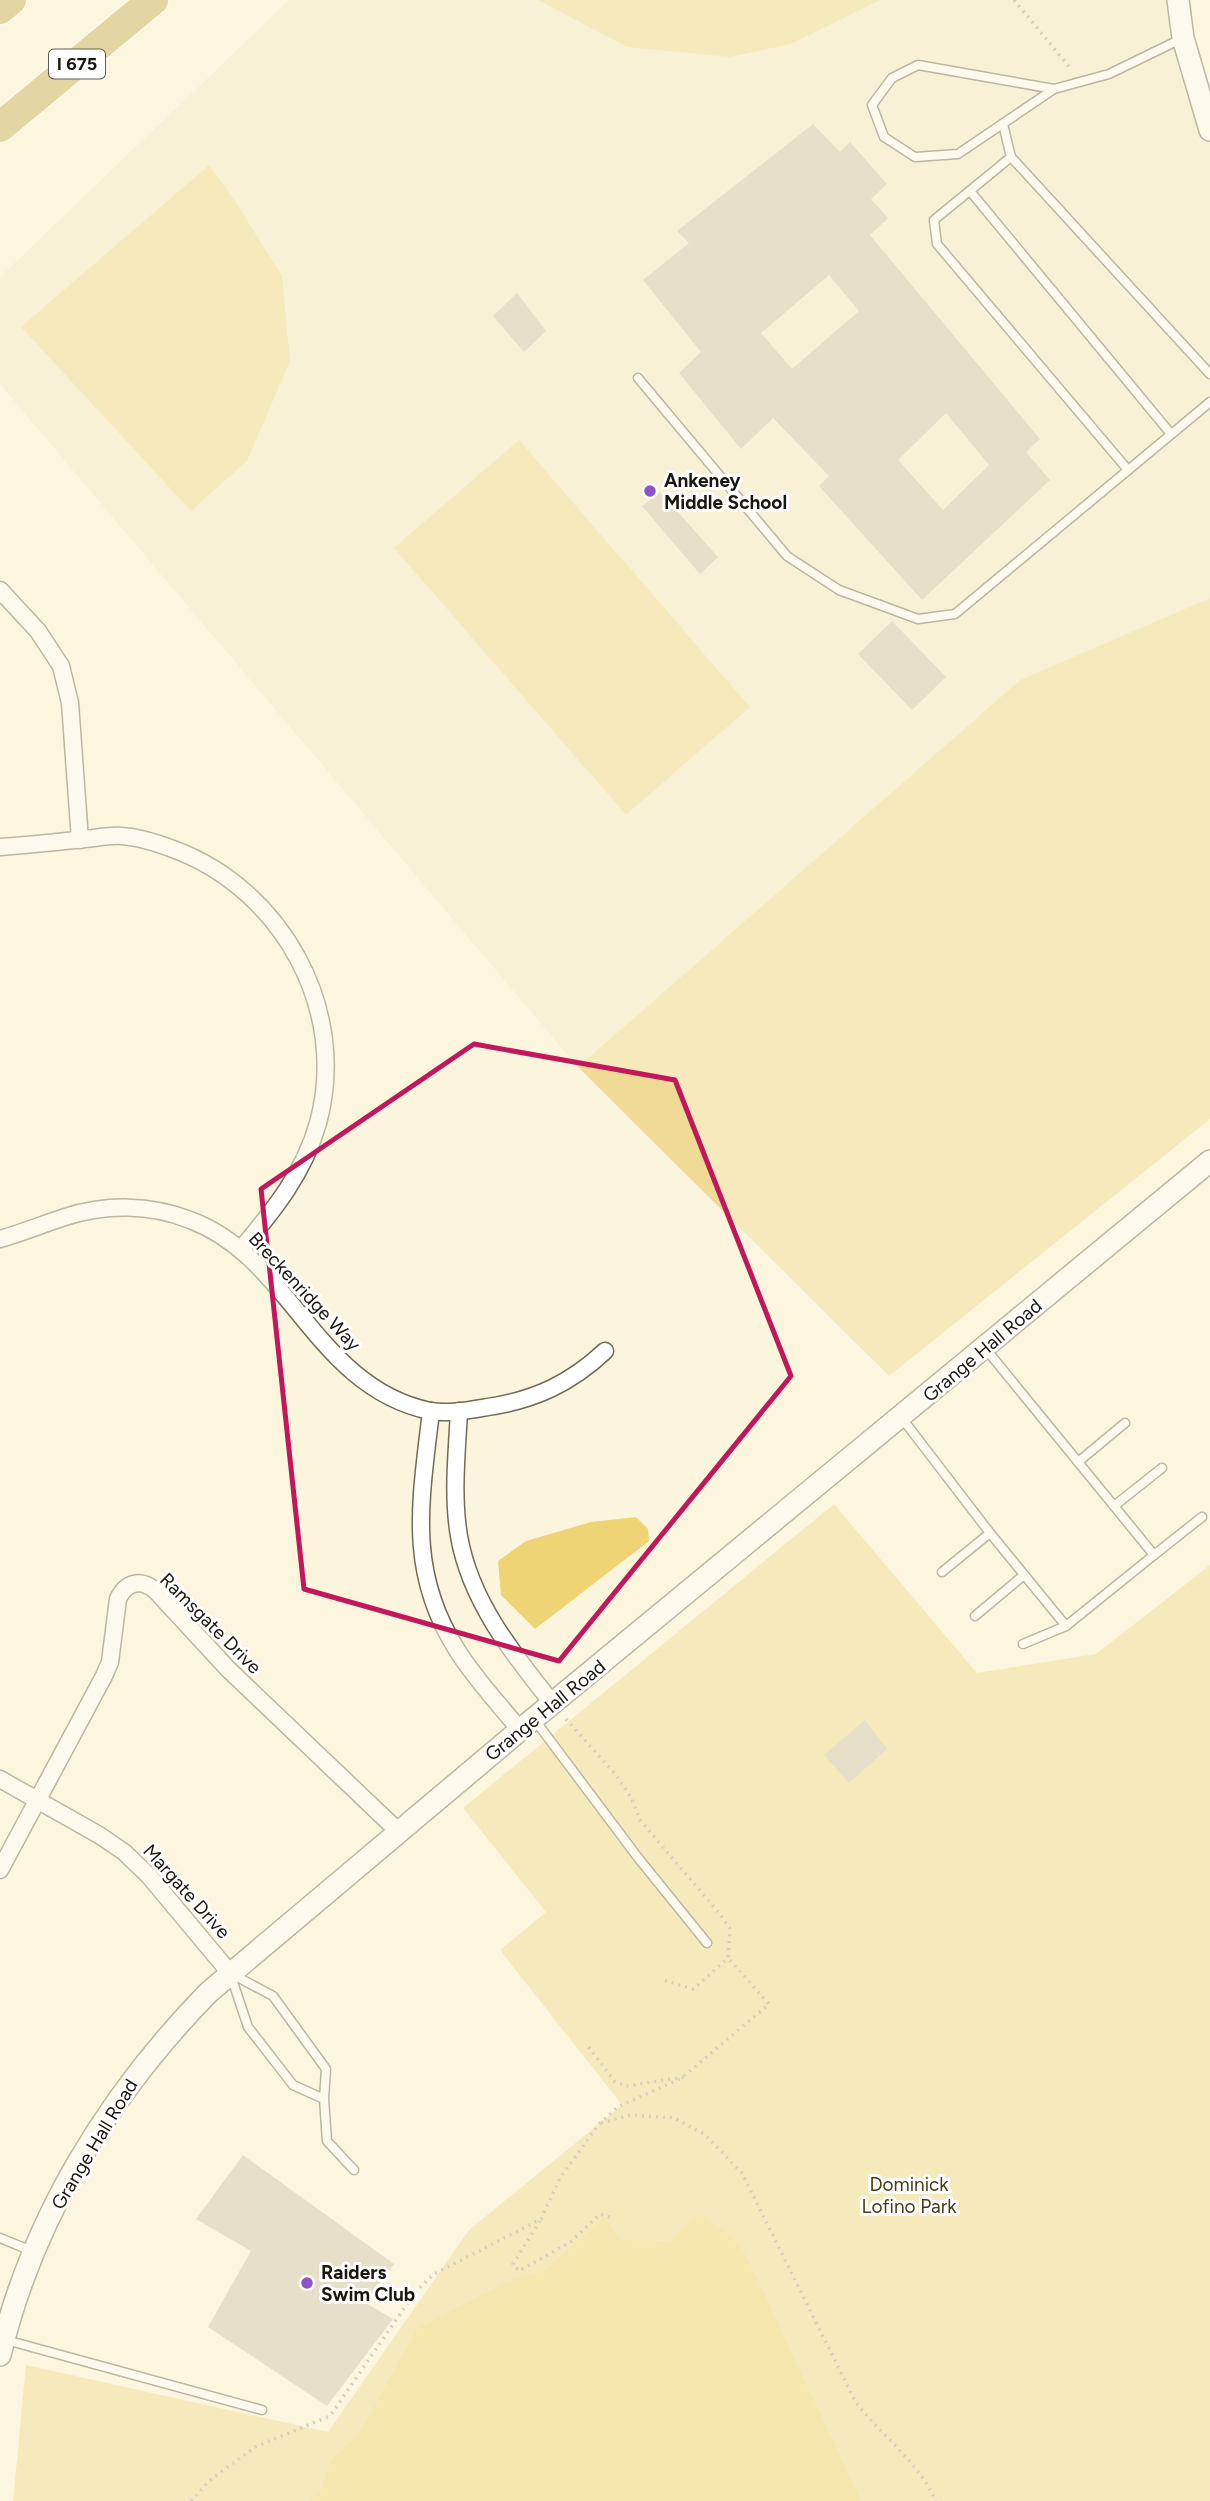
<svg xmlns="http://www.w3.org/2000/svg" width="1210" height="2501" viewBox="0 0 1210 2501" font-family="Figtree,sans-serif">
<style>
.built{fill:#f3ebcc}
.green{fill:#efdb96}
.water{fill:#efd475}
.building{fill:#ccc5af;fill-rule:evenodd}
.lines{fill:none;stroke-linecap:round;stroke-linejoin:round}
.service-casing{stroke:#706b56;stroke-width:11}
.minor-casing{stroke:#706b56;stroke-width:19}
.tertiary-casing{stroke:#706b56;stroke-width:24}
.motorway-casing{stroke:#fff;stroke-width:33}
.path{stroke:#aaa593;stroke-width:3.5;stroke-dasharray:2 5;stroke-linecap:butt}
.service{stroke:#fff;stroke-width:8}
.minor{stroke:#fff;stroke-width:16}
.tertiary{stroke:#fff;stroke-width:21}
.motorway{stroke:#c7af5c;stroke-width:30}
.marked{fill:none;stroke:#c2185b;stroke-width:5;stroke-linejoin:round}
.poi-dot{fill:#8e53ca;stroke:#fff;stroke-width:2.5}
.labels{text-anchor:middle;stroke-width:6;stroke-linejoin:round;paint-order:stroke}
.shield{fill:#fff;stroke:#5e5c56;stroke-width:2}
.shield-label{font-size:18px;font-weight:bold;fill:#19160e}
.poi-label{font-size:19px;font-weight:bold;fill:#19160e;stroke:#fff;text-anchor:start}
.street-label{font-size:19px;fill:#19160e;stroke:#fff}
.park-label{font-size:19px;fill:#473c13;stroke:#fff}
</style>
<rect width="100%" height="100%" fill="#fcf5de"/>
<polygon class="built" points="289,0 1178,0 1210,130 1210,598 1020,680 578,1067 0,384 0,277"/>
<g class="green">
<polygon points="538,0 880,0 791,44 730,57 627,47"/>
<polygon points="209,165 235,201 282,276 290,361 247,461 191,511 21,327"/>
<polygon points="519,440 750,707 626,815 394,548"/>
<polygon points="1210,598 1210,1119 889,1376 578,1067 1020,680"/>
<polygon points="834,1504 977,1673 1096,1654 1210,1565 1210,2501 13,2501 26,2365 328,2432 469,2230 622,2105 500,1950 546,1912 463,1808"/>
</g>
<g class="water">
<polygon points="636,1517 648,1529 649,1541 535,1629 501,1595 498,1561 526,1541 591,1522"/>
<polygon points="697,2214 729,2235 745,2253 861,2501 309,2501 321,2490 331,2460 359,2434 417,2329 506,2282 546,2270 604,2217 620,2240 670,2241"/>
</g>
<g class="building">
<path d="M813,124L840,152L850,142L887,184L871,199L888,218L870,235L1040,439L1026,452L1050,480L922,600L819,486L829,476L773,418L741,449L679,373L701,352L643,280L689,243L677,231ZM829,275L859,311L792,369L761,333ZM946,413L989,465L943,510L898,460Z"/>
<polygon points="517,293 546,331 524,352 493,316"/>
<polygon points="660,492 718,557 700,574 642,506"/>
<polygon points="892,621 946,677 912,710 858,654"/>
<polygon points="865,1720 887,1749 849,1783 824,1755"/>
<polygon points="243,2155 394,2264 366,2303 393,2319 327,2406 208,2327 251,2251 196,2219"/>
</g>
<g class="lines">
<defs>
<g id="service">
<polyline points="1054,89 958,154 915,157 884,137 872,105 892,78 918,65 1054,89 1109,74 1181,39"/>
<polyline points="1003,124 1011,157 934,220 937,244 1128,470"/>
<polyline points="1011,157 1210,374"/>
<polyline points="970,191 1171,434"/>
<polyline points="638,378 787,556 839,590 918,619 955,614 1210,402"/>
<polyline points="901,1417 990,1533 1066,1626 1154,1555 985,1348"/>
<polyline points="1078,1462 1125,1423"/>
<polyline points="1114,1506 1162,1468"/>
<polyline points="1154,1555 1202,1517"/>
<polyline points="942,1572 990,1533"/>
<polyline points="975,1616 1024,1575"/>
<polyline points="1023,1644 1066,1626"/>
<polyline points="534,1719 639,1859 707,1943"/>
<polyline points="324,2099 293,2085 248,2027 230,1973 273,1996 326,2069 324,2099 327,2141 354,2170"/>
<polyline points="0,2238 32,2251"/>
<polyline points="6,2340 262,2410"/>
</g>
<g id="minor">
<polyline points="0,590 38,631 61,666 70,703 80,840"/>
<path d="M0,847C28,845 56,842 85,839C96,838 110,835 122,836C139,837 157,843 173,849C282,889 349,1010 318,1123C304,1173 274,1210 241,1249"/>
<path d="M0,1239C22,1233 43,1224 65,1217C106,1204 150,1204 190,1220C291,1257 315,1387 430,1411C449,1414 470,1410 488,1407C535,1400 571,1383 605,1351"/>
<path d="M431,1411C421,1499 406,1570 457,1650C475,1679 499,1704 520,1730"/>
<path d="M459,1411C457,1452 452,1495 459,1536C470,1601 513,1654 553,1704"/>
<polyline points="0,1779 99,1835 124,1852 149,1876 230,1973"/>
<path d="M0,1870L104,1676L110,1662L118,1599C126,1582 141,1578 156,1591L228,1669L399,1832"/>
</g>
<g id="tertiary">
<polyline points="1178,0 1183,38 1210,130"/>
<path d="M0,2355C33,2217 110,2093 209,1992L520,1730L1210,1161"/>
</g>
<g id="motorway">
<polyline points="0,9 11,0"/>
<polyline points="0,127 153,0"/>
</g>
</defs>
<use href="#service" class="service-casing"/>
<use href="#minor" class="minor-casing"/>
<use href="#tertiary" class="tertiary-casing"/>
<use href="#motorway" class="motorway-casing"/>
<g class="path">
<polyline points="1014,0 1071,69"/>
<polyline points="566,1719 617,1776 632,1799 640,1820 720,1914 730,1929 728,1958 693,1989 663,1980"/>
<polyline points="684,2076 769,2004 728,1958"/>
<path d="M601,2123L631,2115L674,2118L704,2134L742,2173L855,2401C881,2436 918,2461 936,2501"/>
<polyline points="540,2221 513,2264 519,2271 572,2241 600,2214 612,2218"/>
<polyline points="191,2501 209,2481 255,2447 330,2416 416,2291 434,2274 541,2219 560,2178 599,2124 618,2107 684,2077 627,2086 615,2082 587,2045"/>
</g>
<use href="#service" class="service"/>
<use href="#minor" class="minor"/>
<use href="#tertiary" class="tertiary"/>
<use href="#motorway" class="motorway"/>
</g>
<path d="M0 0H1210V2501H0ZM474,1044L675,1080L791,1376L559,1661L304,1589L261,1189Z" fill="#fcf5de" fill-opacity=".55" fill-rule="evenodd"/>
<path class="marked" d="M474,1044L675,1080L791,1376L559,1661L304,1589L261,1189Z"/>
<g class="poi-dot">
<circle cx="650" cy="491" r="7"/>
<circle cx="307" cy="2283" r="7"/>
</g>
<g class="labels">
<rect class="shield" x="49" y="49.5" width="56" height="29" rx="5"/>
<g class="shield-label">
<text x="77" y="70">I 675</text>
</g>
<g class="poi-label">
<text x="664" y="487">Ankeney<tspan x="664" dy="22">Middle School</tspan></text>
<text x="321" y="2279">Raiders<tspan x="321" dy="22">Swim Club</tspan></text>
</g>
<g class="street-label">
<text transform="translate(305 1291) rotate(47)" y="7">Breckenridge Way</text>
<text transform="translate(982 1350) rotate(-40)" y="7">Grange Hall Road</text>
<text transform="translate(211 1623) rotate(45)" y="7">Ramsgate Drive</text>
<text transform="translate(545 1710) rotate(-39)" y="7">Grange Hall Road</text>
<text transform="translate(187 1891) rotate(48)" y="7">Margate Drive</text>
<text transform="translate(94 2144) rotate(-59)" y="7">Grange Hall Road</text>
</g>
<g class="park-label">
<text x="909" y="2191">Dominick<tspan x="909" dy="22">Lofino Park</tspan></text>
</g>
</g>
</svg>
